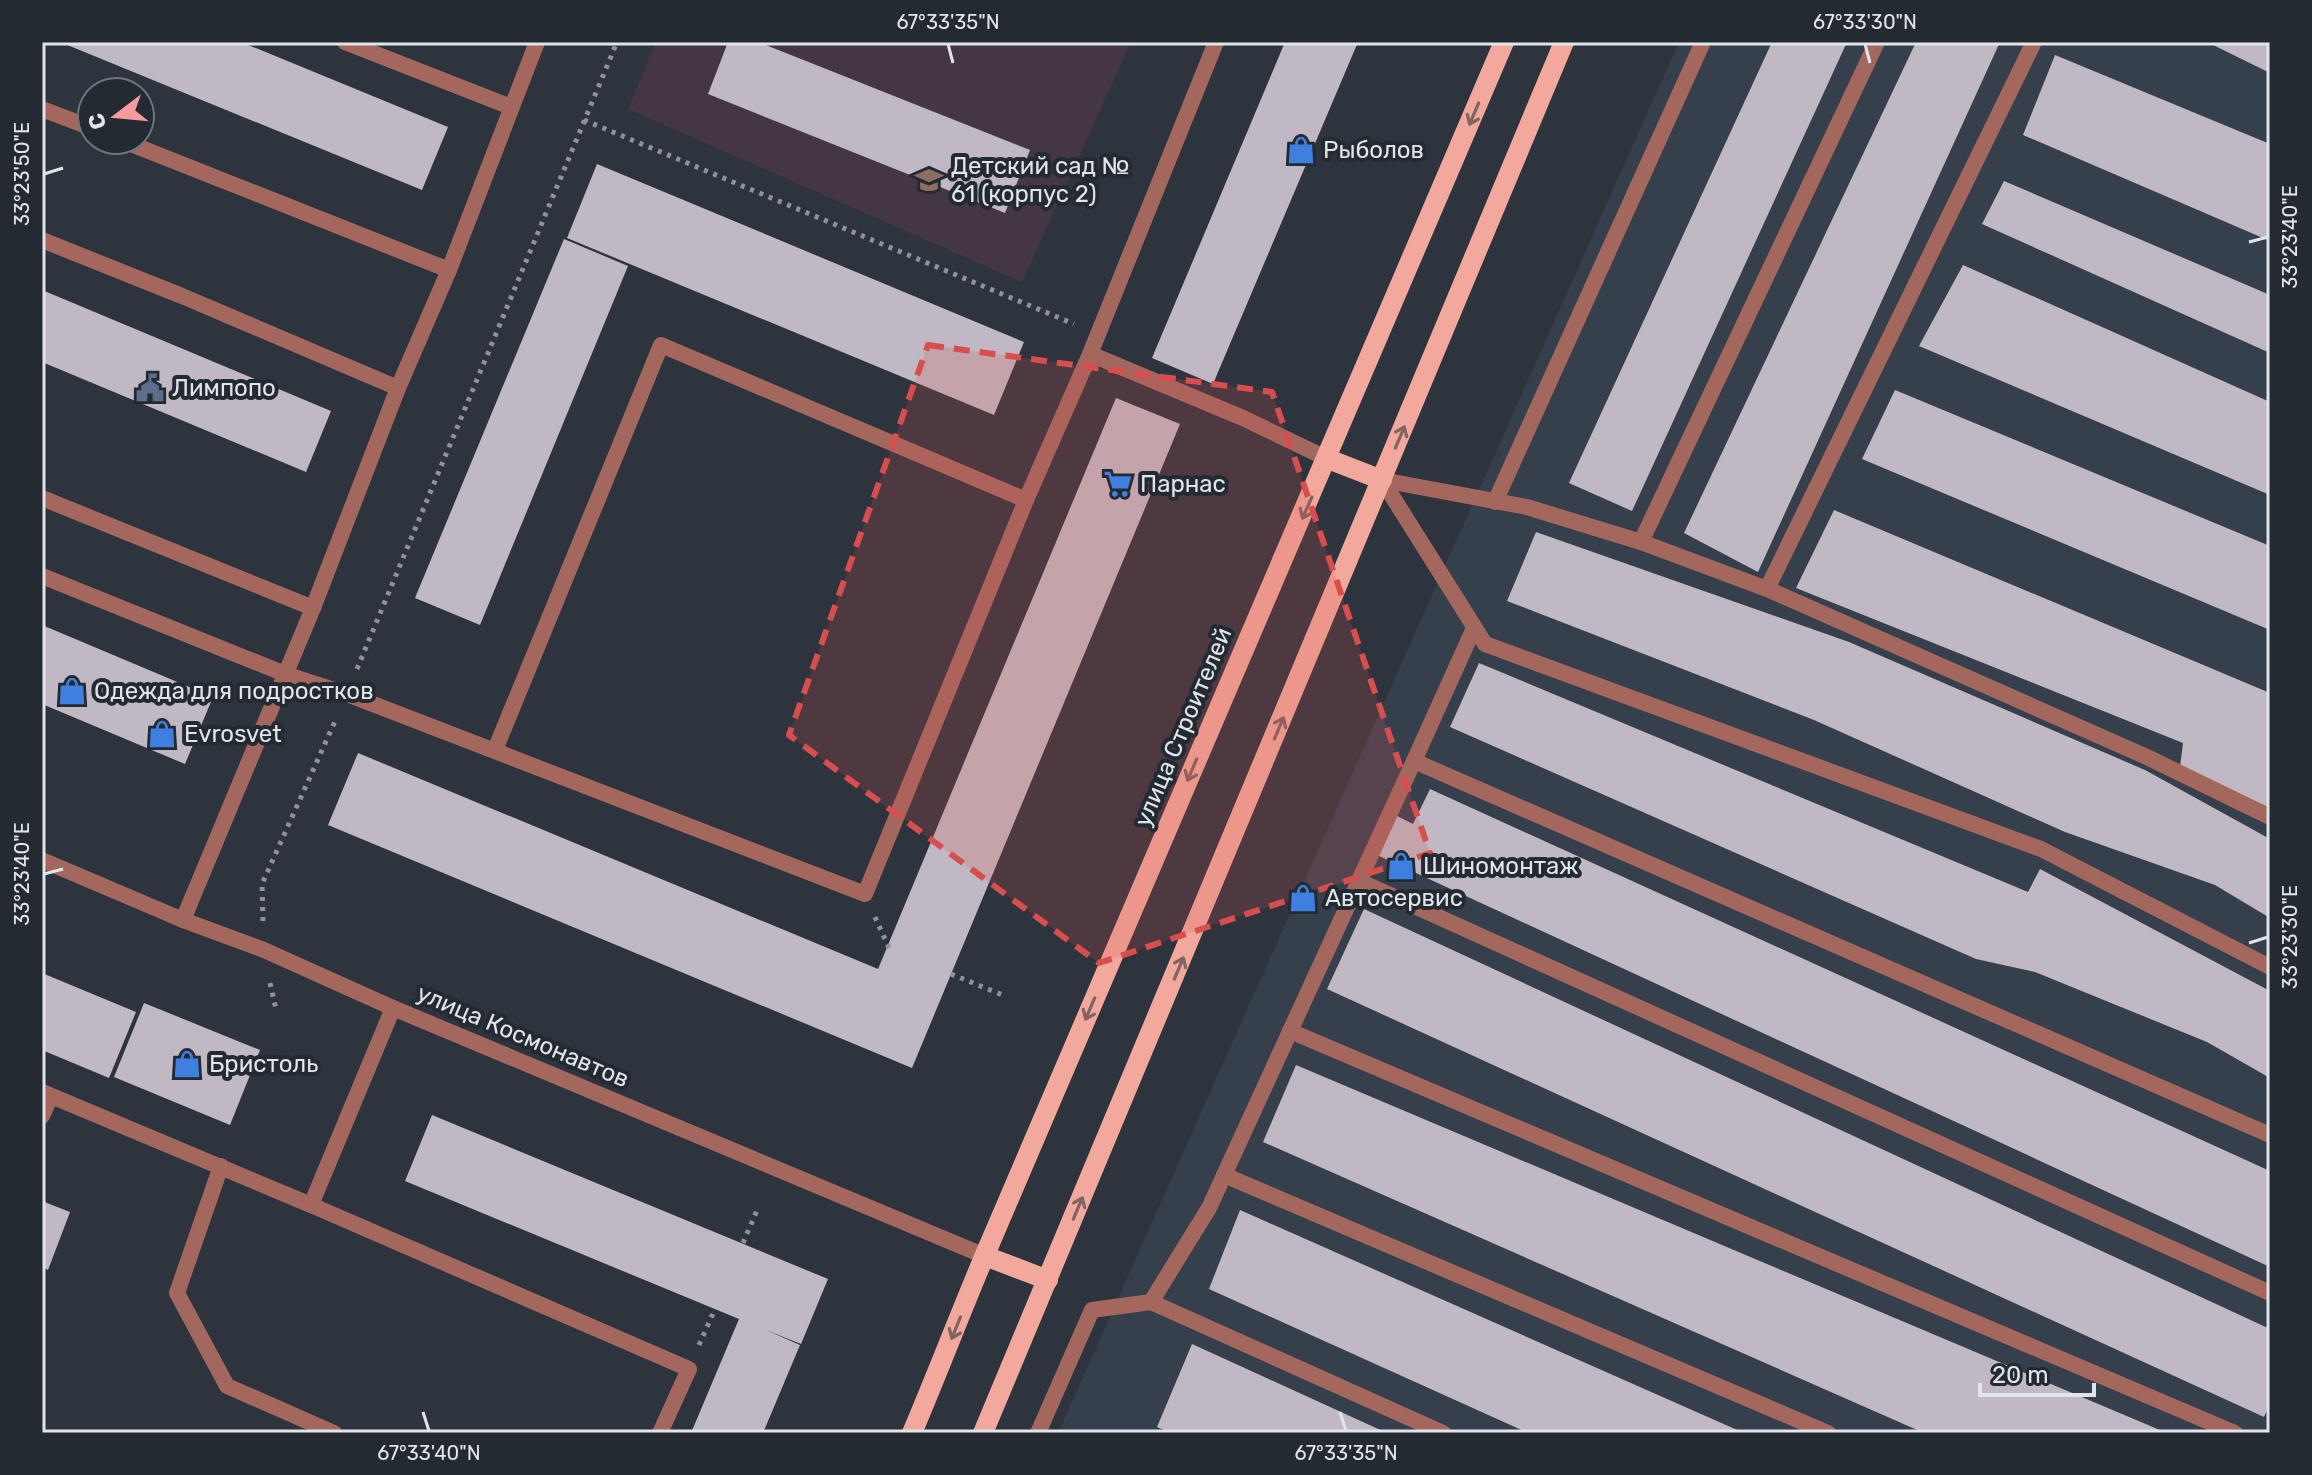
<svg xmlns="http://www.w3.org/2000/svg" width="2312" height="1475" viewBox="0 0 2312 1475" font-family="Rubik,sans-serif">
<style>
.built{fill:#36404d}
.education{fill:#453643}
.building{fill:#c0b8c2}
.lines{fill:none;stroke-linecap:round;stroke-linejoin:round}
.path{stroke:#8e939a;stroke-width:5;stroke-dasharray:4 6;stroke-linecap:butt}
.lane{stroke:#a3675e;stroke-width:16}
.street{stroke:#a3675e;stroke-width:16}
.primary{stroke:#f2a89c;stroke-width:20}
.oneway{stroke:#816362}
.marked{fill:#d84e4f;fill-opacity:0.2;stroke:#d84e4f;stroke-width:6;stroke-dasharray:16 10;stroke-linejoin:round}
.ticks{fill:none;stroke:#e0e5ea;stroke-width:3}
.labels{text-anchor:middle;stroke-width:8;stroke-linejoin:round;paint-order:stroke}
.poi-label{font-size:24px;fill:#e0e5ea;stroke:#242a32;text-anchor:start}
.street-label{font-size:24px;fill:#e0e5ea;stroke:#242a32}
.neatline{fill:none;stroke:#e0e5ea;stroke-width:3}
.ticks-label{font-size:20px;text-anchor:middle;fill:#e0e5ea}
</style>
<rect width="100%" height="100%" fill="#2e343d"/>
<polygon class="built" points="1679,42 2270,42 2270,1433 1058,1433"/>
<polygon class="education" points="656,42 1131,42 1022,282 628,109"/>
<g class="building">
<polygon points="60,42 241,42 448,127 422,190"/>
<polygon points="728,42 758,42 1030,150 1005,213 708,94"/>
<polygon points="1285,42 1358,42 1213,384 1152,358"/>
<polygon points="1772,42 1847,42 1632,511 1569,483"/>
<polygon points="1916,42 2000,42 1758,572 1684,533"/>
<polygon points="2207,42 2270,42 2270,73"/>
<polygon points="2055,55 2270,144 2270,241 2023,135"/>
<polygon points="597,164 1024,342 994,415 567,238"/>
<polygon points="2004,181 2270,295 2270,353 1982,224"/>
<polygon points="564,239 628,266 480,625 415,598"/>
<polygon points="1963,265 2270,402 2270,495 1919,346"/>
<polygon points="42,290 331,411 306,472 42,362"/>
<polygon points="1895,390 2270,546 2270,630 1862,459"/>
<polygon points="1116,398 1180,424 912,1068 328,825 358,753 878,969"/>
<polygon points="1834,510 2270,693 2270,808 2180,767 2183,743 1796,588"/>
<polygon points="1536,532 1849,642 2145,770 2270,839 2270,918 2215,885 2065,832 1814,720 1507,601"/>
<polygon points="42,625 213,697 185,764 42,704"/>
<polygon points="1479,663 2028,892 2040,869 2270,991 2270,1078 2207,1042 2035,972 1976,959 1450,727"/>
<polygon points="1430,789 2270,1171 2270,1267 1377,855 1395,815 1413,824"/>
<polygon points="1364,909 2270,1329 2270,1404 2264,1417 1327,989"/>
<polygon points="42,973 136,1012 109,1078 42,1050"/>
<polygon points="144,1003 260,1050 230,1125 114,1077"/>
<polygon points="1296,1065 2167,1433 1924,1433 1263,1142"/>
<polygon points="432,1115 828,1279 801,1344 766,1330 800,1345 763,1433 691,1433 739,1319 405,1181"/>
<polygon points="42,1201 70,1212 48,1270 42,1267"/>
<polygon points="1240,1210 1744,1433 1528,1433 1209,1289"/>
<polygon points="1192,1344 1387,1433 1171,1433 1157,1427"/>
</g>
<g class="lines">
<g class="path">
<polyline points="584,120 1074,324"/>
<polyline points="357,669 617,42"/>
<polyline points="875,917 889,948"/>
<polyline points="263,921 262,884 336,719"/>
<polyline points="951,974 1005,996"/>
<polyline points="270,983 276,1009"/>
<polyline points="743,1243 758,1208"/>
<polyline points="699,1345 715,1309"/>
</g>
<g class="lane">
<polyline points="345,42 511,107"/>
<polyline points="42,109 92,128"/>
<polyline points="121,140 449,270"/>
<polyline points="42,240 182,296 398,388"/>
<polyline points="1090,354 1216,42"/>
<polyline points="1382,480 1485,644 2041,849 2270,967"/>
<polyline points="1382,480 1527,507 1641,542 1767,589 2147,757 2270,817"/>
<polyline points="42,498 313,608"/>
<polyline points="1495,502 1703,42"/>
<polyline points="1641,542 1877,42"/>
<polyline points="42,576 285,674 347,694 865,894 1026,500 1090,354 1243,418 1328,459"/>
<polyline points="1767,589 2034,42"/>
<polyline points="495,750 661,345 1026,500"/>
<polyline points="1414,761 1474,628"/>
<polyline points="1359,881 2270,1293"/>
<polyline points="1290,1031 2235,1433"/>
<polyline points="42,1092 311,1205 393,1008"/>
<polyline points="42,1116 51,1096"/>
<polyline points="221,1166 177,1293 227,1386 334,1433"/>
<polyline points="1224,1175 1828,1433"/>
<polyline points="311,1205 689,1369 660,1433"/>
<polyline points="1151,1302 1443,1433"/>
<polyline points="1038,1433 1092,1310 1151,1302 1209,1208 1414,761 2270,1135"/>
</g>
<g class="street">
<polyline points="42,860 183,920 264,950 393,1008 985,1256"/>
<polyline points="183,920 313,608 398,388 449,270 537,42"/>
</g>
<g class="primary">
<polyline points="1328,459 1382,480"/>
<polyline points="985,1256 1048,1280"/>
<path d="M912,1433C938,1372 961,1311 987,1250C1158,847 1334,446 1504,42"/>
<polyline points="983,1433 1564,42"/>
</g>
</g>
<defs><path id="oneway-shaft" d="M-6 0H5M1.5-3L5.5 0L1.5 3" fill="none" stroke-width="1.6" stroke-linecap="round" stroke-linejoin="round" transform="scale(2)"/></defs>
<g class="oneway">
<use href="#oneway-shaft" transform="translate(1474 114) rotate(113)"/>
<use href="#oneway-shaft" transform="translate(1400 437) rotate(-67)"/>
<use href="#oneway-shaft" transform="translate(1307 508) rotate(114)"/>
<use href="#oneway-shaft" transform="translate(1279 728) rotate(-67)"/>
<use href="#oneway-shaft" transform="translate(1192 770) rotate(113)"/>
<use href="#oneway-shaft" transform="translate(1179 968) rotate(-67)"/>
<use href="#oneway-shaft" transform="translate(1090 1009) rotate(113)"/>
<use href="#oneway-shaft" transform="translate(1078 1208) rotate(-67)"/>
<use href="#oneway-shaft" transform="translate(956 1328) rotate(112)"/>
</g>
<path class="marked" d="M928,345L1272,392L1430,853L1099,963L789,735Z"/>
<path class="ticks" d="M948,44L953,63M1865,44L1870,63M44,174L63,168M2249,242L2268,237M44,874L63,869M2249,943L2268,937M423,1412L429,1431M1340,1412L1346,1431"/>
<defs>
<symbol id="shop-bare" viewBox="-9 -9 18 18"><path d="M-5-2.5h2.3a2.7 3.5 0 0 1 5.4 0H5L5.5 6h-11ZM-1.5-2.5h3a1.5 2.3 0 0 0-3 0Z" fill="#3f7fe0" stroke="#242a32" stroke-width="2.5" paint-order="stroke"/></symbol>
<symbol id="school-bare" viewBox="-9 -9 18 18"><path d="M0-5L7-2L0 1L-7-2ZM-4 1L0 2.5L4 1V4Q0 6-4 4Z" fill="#8d6e63" stroke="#242a32" stroke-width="2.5" paint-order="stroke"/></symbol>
<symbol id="civic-bare" viewBox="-9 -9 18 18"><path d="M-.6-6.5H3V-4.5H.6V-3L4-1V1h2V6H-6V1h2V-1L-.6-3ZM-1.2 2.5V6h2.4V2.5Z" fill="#5c6f8a" stroke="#242a32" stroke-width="2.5" paint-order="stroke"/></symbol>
<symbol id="supermarket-bare" viewBox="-9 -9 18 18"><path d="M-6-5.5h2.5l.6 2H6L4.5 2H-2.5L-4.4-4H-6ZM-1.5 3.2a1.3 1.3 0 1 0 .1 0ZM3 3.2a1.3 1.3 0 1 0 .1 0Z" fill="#3f7fe0" stroke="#242a32" stroke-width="2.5" paint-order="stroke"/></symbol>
</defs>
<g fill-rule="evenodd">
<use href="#shop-bare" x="1281" y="130" width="40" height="40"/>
<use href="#school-bare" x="909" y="160" width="40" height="40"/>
<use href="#civic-bare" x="130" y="368" width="40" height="40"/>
<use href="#supermarket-bare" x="1098" y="464" width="40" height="40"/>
<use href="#shop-bare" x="52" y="671" width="40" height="40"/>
<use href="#shop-bare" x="142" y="714" width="40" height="40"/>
<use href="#shop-bare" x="1381" y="846" width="40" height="40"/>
<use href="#shop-bare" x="1283" y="878" width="40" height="40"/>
<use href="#shop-bare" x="167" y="1044" width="40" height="40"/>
</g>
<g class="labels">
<g class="poi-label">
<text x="1323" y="158">Рыболов</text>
<text x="951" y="174">Детский сад №<tspan x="951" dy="28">61 (корпус 2)</tspan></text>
<text x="172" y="396">Лимпопо</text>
<text x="1140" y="492">Парнас</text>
<text x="94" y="699">Одежда для подростков</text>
<text x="184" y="742">Evrosvet</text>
<text x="1423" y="874">Шиномонтаж</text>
<text x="1325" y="906">Автосервис</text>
<text x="209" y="1072">Бристоль</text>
</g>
<g class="street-label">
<text transform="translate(1183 727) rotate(-67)" y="8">улица Строителей</text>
<text transform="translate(523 1036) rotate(23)" y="8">улица Космонавтов</text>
</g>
</g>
<rect width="2312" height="1475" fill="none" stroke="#242a32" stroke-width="88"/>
<g transform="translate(116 116) rotate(254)"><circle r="38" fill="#242a32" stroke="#6f757c" stroke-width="2"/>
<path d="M0-6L14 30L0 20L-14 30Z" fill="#f59b9d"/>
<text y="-12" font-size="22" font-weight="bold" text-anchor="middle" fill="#e0e5ea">С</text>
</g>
<path d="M1980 1383v12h114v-12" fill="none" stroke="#e0e5ea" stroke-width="4"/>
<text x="1992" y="1383" font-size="24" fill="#e0e5ea" stroke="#242a32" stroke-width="6" paint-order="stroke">20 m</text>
<rect x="44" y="44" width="2224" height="1387" class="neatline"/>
<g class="ticks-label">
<text x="948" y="29">67°33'35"N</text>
<text x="1865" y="29">67°33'30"N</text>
<text transform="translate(22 174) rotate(-90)" y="7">33°23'50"E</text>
<text transform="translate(2290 237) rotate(-90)" y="7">33°23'40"E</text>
<text transform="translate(22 874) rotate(-90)" y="7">33°23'40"E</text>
<text transform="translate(2290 937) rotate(-90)" y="7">33°23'30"E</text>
<text x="429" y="1460">67°33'40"N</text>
<text x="1346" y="1460">67°33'35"N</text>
</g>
</svg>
